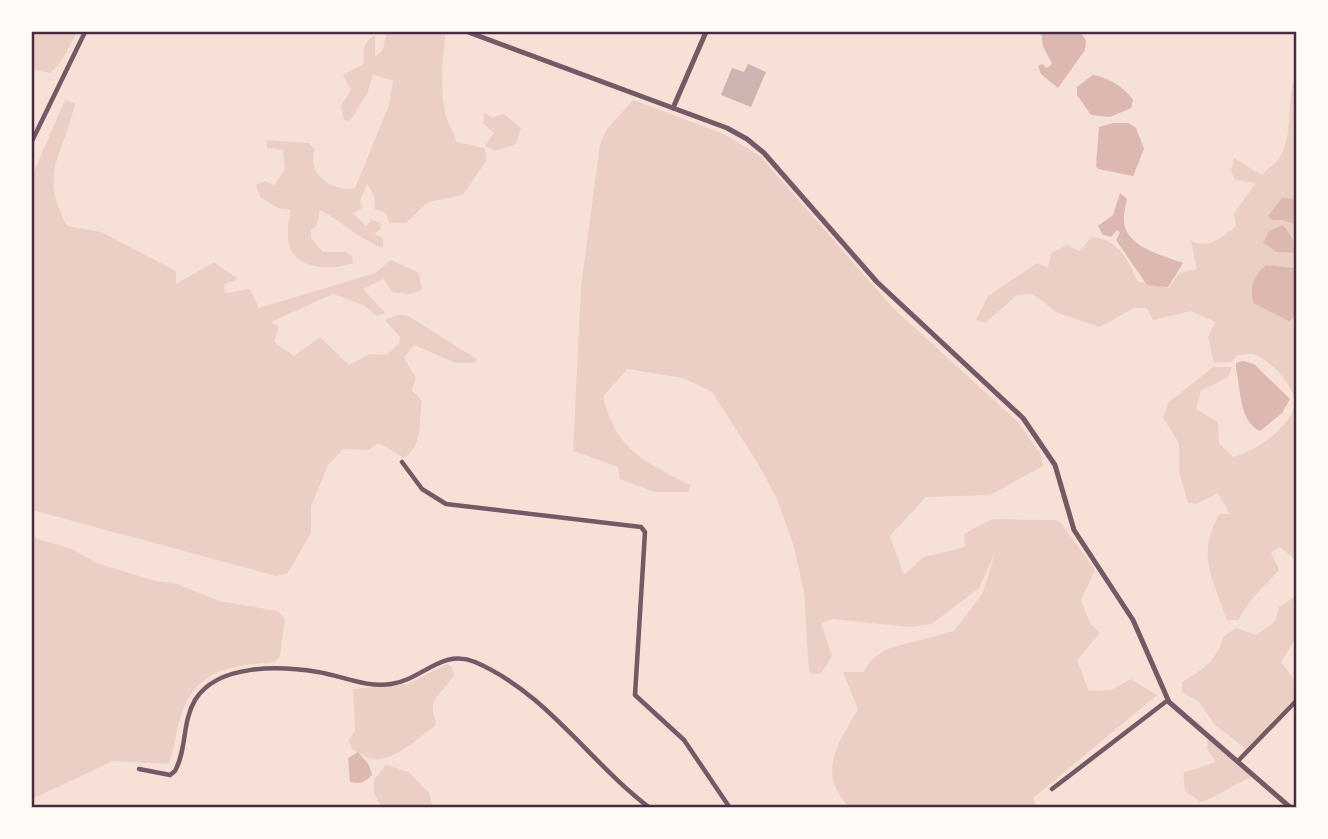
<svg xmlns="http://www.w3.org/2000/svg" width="1328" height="839" viewBox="0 0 1328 839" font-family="Inter,sans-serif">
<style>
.green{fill:#ebcfc5}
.water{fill:#dcb8b0}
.building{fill:#ccb4b1}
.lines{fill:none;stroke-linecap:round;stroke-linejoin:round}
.minor{stroke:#755966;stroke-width:4.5}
.tertiary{stroke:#755966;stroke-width:5}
.neatline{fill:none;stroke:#4a2c40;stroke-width:2.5}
</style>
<rect width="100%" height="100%" fill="#f7e1d7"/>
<g class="green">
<polygon points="32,32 77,32 62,60 51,73 32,69"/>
<path d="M387,32H446C442,56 440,92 446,116C448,125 454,132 456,142L485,148L486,161L463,195L428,202L406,223H389L386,213L375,209L374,195L367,184L360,201L362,208L353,213L366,226L371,220L381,223L380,230L374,234L383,238V248C359,239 343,222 320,210L317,225L311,230V238L323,252H346L352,256L353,263C334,270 301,271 291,250C285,239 289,221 290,210L278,208L260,197L256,185L265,181L274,185L285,169L283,150L267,148L266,140L309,143L315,150C306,176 334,192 355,188L389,105L393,81L373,74L367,94L350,121L344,120L341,106L351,90L343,75L364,64C363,51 363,42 375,35V57L382,51Z"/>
<path d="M1296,74V560L1280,547L1271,552L1279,570L1251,600L1238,620H1227C1213,578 1196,558 1219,514H1230L1218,493L1196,504L1188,503L1179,472V443L1163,418L1168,403L1213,367H1232L1228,377L1201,391L1196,409L1218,422L1219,443L1233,457C1254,452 1288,429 1294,407C1299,390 1269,358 1253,354C1249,353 1241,355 1237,355L1231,362L1214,363L1208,337L1215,322L1191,311L1153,320L1147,308H1134L1100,327L1058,313L1033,294L1017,295L985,323L976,320L988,296L1037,263L1048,268L1051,253L1067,245L1079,251L1092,237C1118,240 1128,258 1137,281L1169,288L1179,273L1197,269L1191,241C1210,250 1221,237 1236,226L1234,213L1256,183L1235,180L1231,171L1234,158L1261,175C1268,169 1277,163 1281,155C1293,135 1286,97 1296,74Z"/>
<path d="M65,100L75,104C63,157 38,172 67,226L101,232L176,271V284L214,262L238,279L224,284L225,293L250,289L259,308L375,273L391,260L419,273L422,290L409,294L392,292L384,279L363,289L385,313L377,316L363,305L333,294L271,322L279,327L274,342L294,356L320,337L349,365L370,354L387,355L399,343L400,337L385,320L397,315L408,316L477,359L474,363H456L414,345L404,358L416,378L412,390L422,401C418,423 424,444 404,458L379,443L368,450L343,449L328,465L311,506V533L287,574L276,576L32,510V176Z"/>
<path d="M633,100L724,134L760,156L893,308L1018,422L1040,453L1043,466L990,495L926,497L890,536L904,575L924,557L965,547L964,534L992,519L1055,520L1061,523L1095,570L1081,600L1090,623L1100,633L1077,660L1089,691L1111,690L1131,679L1157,695L1033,798L1037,807H849C816,772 838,744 858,709L843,672H864L870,661L887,649L954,631L983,593L995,553L979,588L932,624L910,627L832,619L821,623L832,656L821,674L809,673L804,593L794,547L777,499L757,462L712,392L683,378L627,369L603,397C616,450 644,462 690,485L689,492H654L620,479L618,467L573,451L581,287L600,144L607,129Z"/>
<polygon points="484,112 492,118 504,114 521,128 516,144 495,151 485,146 494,133 483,123"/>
<path d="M32,537L72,549L97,563L155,581L175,583L219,601L278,611L285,619L280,656L275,662C227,666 194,669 179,722C175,736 175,751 168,764L113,761L32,799Z"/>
<path d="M1296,586V638L1281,662L1293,678L1295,698L1246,749L1215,725L1199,702L1182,692V682C1202,670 1217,661 1223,637L1236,628L1256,635L1275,622L1279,607L1294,597Z"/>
<path d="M447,664L452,667L454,676C442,693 426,700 436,721L435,726C418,738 395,761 373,759C367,759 358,752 352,749L349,740L355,730L353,689L408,684Z"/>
<path d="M1208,740L1252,777C1233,784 1221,795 1201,802L1185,791L1183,773L1216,762L1207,749Z"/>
<polygon points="386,765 409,772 429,793 433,807 381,807 374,793 374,780"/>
</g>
<g class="water">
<polygon points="1041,32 1080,32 1086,40 1085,50 1058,88 1041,74 1038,66 1042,64 1047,68 1052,64 1043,46"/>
<path d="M1093,75C1108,77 1125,88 1133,100L1131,108L1110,117L1091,115L1077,95V87Z"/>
<polygon points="1113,123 1128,123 1136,128 1144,149 1133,176 1098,169 1096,166 1099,127"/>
<path d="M1120,193L1127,199C1126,206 1123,215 1124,222C1126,247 1164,256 1183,263L1168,287L1147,285L1116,240L1120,233L1117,230L1111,237L1103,235L1098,226L1113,215Z"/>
<polygon points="1282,198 1296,199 1296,225 1283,220 1272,220 1268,216"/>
<polygon points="1283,225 1293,239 1294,253 1277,252 1263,243 1269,231"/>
<path d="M1266,265L1294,268L1296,271V316L1289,321L1253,303C1250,285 1253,277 1266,265Z"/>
<path d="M1243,361L1254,364L1290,399L1282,413L1260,431C1239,421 1241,391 1236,369V363Z"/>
<path d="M358,752L369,765L372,775C364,783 361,784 350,782L348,758Z"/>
</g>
<polygon class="building" points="748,64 766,72 751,107 721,95 732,68 744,72"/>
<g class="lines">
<g class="minor">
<polyline points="32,141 85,32"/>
<polyline points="402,462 422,489 446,504 641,527 645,532 635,695 684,740 730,808"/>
<polyline points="1238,761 1296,701"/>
<path d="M139,769L170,775L175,771C187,749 182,722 195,700C218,663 281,666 318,672C343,676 366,688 391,684C422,680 442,648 475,662C547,693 589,762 650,808"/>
<polyline points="1052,789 1168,700"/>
</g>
<g class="tertiary">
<polyline points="468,32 727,128 747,139 764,153 877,282 1023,418 1055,465 1074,530 1133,620 1169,702 1291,808"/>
<polyline points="673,108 706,32"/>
</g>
</g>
<rect width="1328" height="839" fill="none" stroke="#fffaf5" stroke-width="66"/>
<rect x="33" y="33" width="1262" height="773" class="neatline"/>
</svg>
